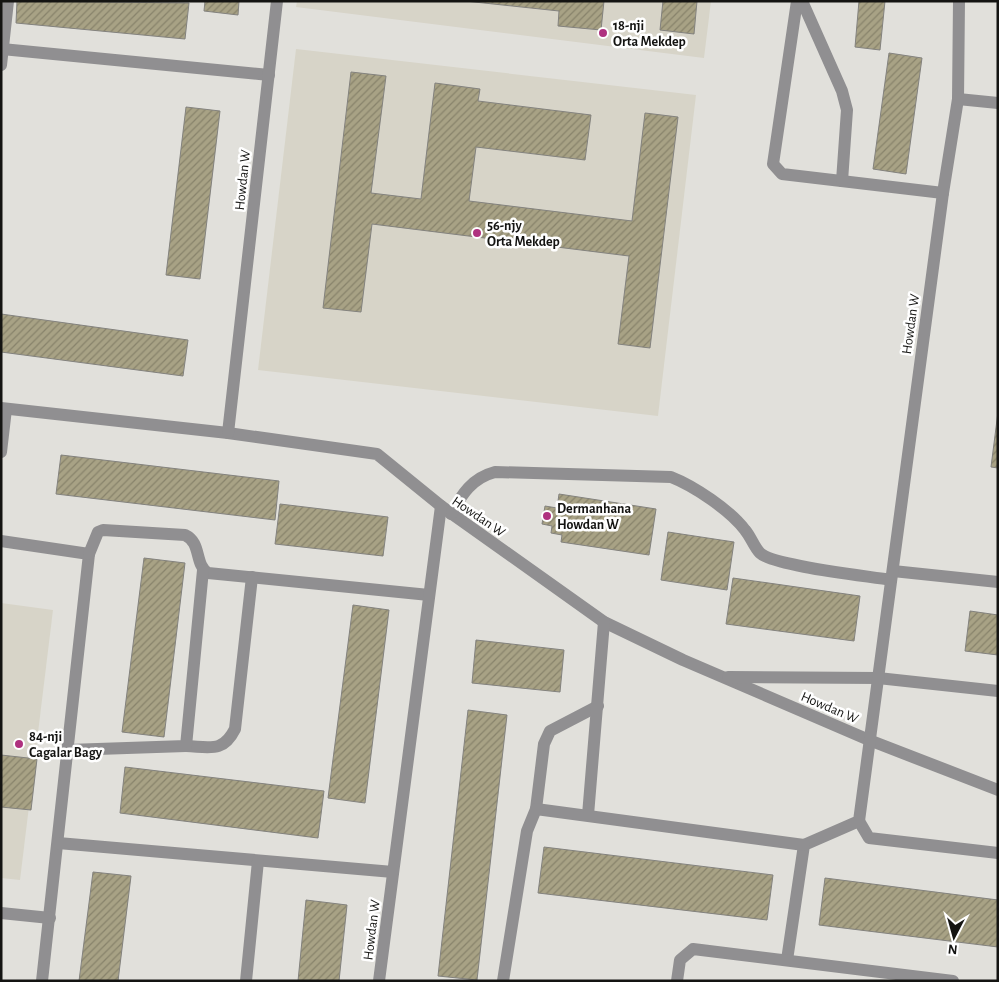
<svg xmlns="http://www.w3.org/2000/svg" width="999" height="982" viewBox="0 0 999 982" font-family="'Alegreya Sans',sans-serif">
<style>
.built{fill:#d7d4c8}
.building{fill:url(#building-hatch);stroke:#83827e}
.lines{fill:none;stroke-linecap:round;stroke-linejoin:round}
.minor{stroke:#908f91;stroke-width:12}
.poi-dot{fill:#af317f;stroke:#fff;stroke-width:2}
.labels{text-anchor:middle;stroke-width:5;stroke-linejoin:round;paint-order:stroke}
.poi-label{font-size:14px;font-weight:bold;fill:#141412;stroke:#fff;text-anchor:start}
.street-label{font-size:14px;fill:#141412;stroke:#fff}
</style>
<defs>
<pattern id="building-hatch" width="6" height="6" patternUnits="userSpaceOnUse" patternTransform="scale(1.25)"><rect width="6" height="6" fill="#a8a285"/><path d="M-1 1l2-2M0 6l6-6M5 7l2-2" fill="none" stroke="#88836b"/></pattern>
</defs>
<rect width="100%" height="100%" fill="#e1e0db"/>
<g class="built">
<polygon points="297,1 711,1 704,58 296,7"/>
<polygon points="296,49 696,95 658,416 258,370"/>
<polygon points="1,603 53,610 20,880 1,878"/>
</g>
<g class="building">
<polygon points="17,1 189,3 185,39 16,23"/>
<polygon points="205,1 239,1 238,15 204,11"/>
<polygon points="465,1 604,1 601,30 558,26 559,11"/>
<polygon points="663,1 697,1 694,34 660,30"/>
<polygon points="859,1 885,1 880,50 855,47"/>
<polygon points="889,53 922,58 906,174 873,169"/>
<polygon points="351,72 386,76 371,193 421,199 435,83 480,89 478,101 591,115 585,160 476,147 469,201 632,221 645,113 678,117 650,348 618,344 629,256 372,224 361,312 323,308"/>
<polygon points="186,107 220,111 200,279 166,275"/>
<polygon points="1,314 188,340 183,376 1,352"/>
<polygon points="998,412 998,468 991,467"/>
<polygon points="61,455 279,481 275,520 56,494"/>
<polygon points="559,494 656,509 649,555 561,542 562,535 551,533 552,526 542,524 545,506 557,508"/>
<polygon points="280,504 388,517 383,556 275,544"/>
<polygon points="668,532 734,542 727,590 661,580"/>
<polygon points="144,558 185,563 164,737 122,732"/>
<polygon points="733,578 860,596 854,641 726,624"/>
<polygon points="353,605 389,610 365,803 328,798"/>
<polygon points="970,611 998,615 998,655 965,651"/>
<polygon points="476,640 564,650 560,692 472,683"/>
<polygon points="468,710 507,715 477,980 438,976"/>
<polygon points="1,755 37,759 31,810 1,807"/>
<polygon points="125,767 324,791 318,838 120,813"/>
<polygon points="544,847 773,875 767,920 538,893"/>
<polygon points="93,872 131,876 118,981 79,981"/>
<polygon points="825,878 998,900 998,947 819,925"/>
<polygon points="306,900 347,905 339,981 298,981"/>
</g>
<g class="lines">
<g class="minor">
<polyline points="797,1 773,164 782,174 943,193"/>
<polyline points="802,1 842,91 847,110 842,181"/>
<polyline points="2,49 269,75"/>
<polyline points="1,65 8,1"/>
<polyline points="958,99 998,103"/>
<polyline points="1,408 228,433 377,454 441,506 604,622 683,660 869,740 998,790"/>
<polyline points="228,433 277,1"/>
<polyline points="1,452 6,409"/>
<path d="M451,514C462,494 472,478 495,472L671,477C694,486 730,510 745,530C751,537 754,547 760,553C773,566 868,576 891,580"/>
<polyline points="1,541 89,554 42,981"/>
<path d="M89,554L98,532L103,530L185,535C202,543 194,564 208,573L429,595"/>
<polyline points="893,571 998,582"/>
<polyline points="728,677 878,678 998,691"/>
<path d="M186,746C210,747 223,753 235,729L252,577"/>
<polyline points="68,750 186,746 203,570"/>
<polyline points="536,809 544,744 550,731 598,706"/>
<polyline points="588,815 604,622"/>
<polyline points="859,821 869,838 998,853"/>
<polyline points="58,843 393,872"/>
<polyline points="1,913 50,918"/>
<polyline points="787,960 804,845 859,821 943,193 958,99 959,1"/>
<polyline points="246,981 258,861"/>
<polyline points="379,981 441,506"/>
<polyline points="503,981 527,831 536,809 804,845"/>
<polyline points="677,981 680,960 693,949 953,981"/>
</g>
</g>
<g class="poi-dot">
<circle cx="603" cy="33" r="5"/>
<circle cx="477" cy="233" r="5"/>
<circle cx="547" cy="516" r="5"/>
<circle cx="19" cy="744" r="5"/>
</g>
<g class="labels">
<g class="poi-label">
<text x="613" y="30">18-nji<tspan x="613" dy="16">Orta Mekdep</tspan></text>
<text x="487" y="230">56-njy<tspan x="487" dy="16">Orta Mekdep</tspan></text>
<text x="557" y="513">Dermanhana<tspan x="557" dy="16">Howdan W</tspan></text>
<text x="29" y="741">84-nji<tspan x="29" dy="16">Cagalar Bagy</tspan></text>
</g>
<g class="street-label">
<text transform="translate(242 180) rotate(-84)" y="5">Howdan W</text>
<text transform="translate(910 324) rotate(-82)" y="5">Howdan W</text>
<text transform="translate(479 516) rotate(34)" y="5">Howdan W</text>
<text transform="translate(830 707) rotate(23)" y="5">Howdan W</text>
<text transform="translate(371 930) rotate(-83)" y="5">Howdan W</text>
</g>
</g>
<rect width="999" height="982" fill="none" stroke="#141412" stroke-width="5"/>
<g transform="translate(954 937) rotate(186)" stroke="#ffffff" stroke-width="4" paint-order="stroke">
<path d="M0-4L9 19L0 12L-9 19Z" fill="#141412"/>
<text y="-8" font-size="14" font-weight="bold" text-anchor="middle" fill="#141412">N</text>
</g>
</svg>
